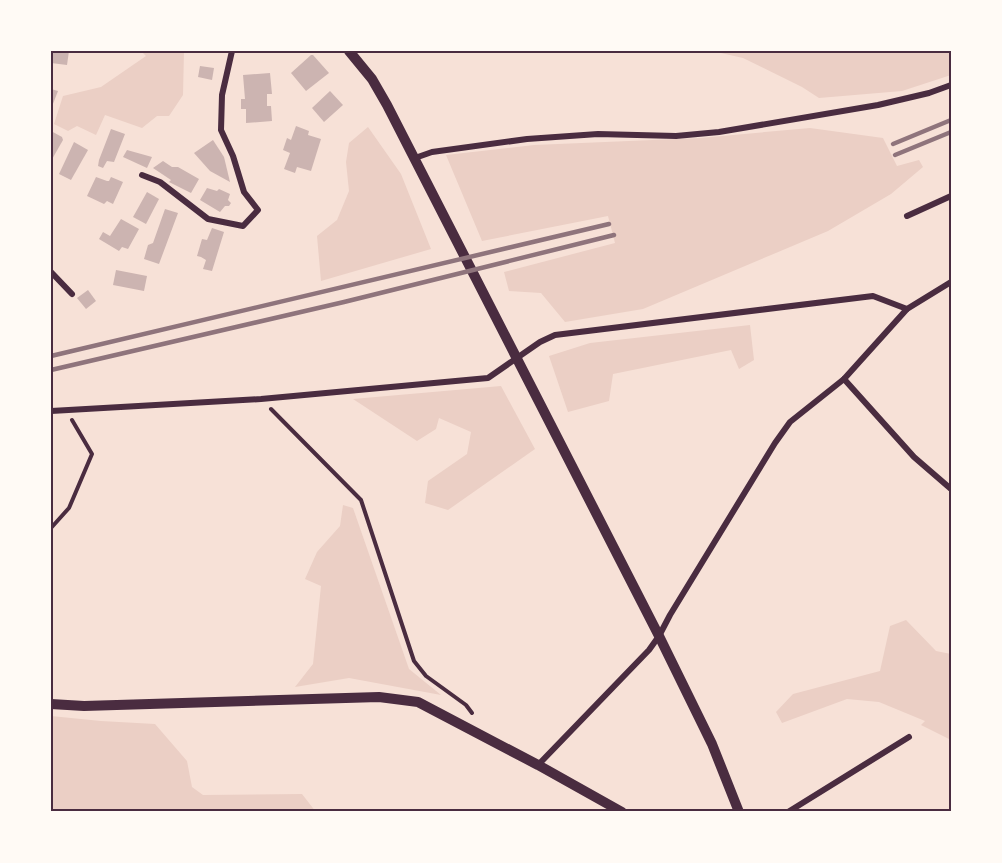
<svg xmlns="http://www.w3.org/2000/svg" width="1002" height="863" viewBox="0 0 1002 863" font-family="Merriweather,serif">
<style>
.green{fill:#ebcfc5}
.building{fill:#ccb4b1}
.lines{fill:none;stroke-linecap:round;stroke-linejoin:round}
.path{stroke:#4a2c40;stroke-width:4}
.minor{stroke:#4a2c40;stroke-width:6}
.tertiary{stroke:#4a2c40;stroke-width:10}
.rail{stroke:#8f747c;stroke-width:4.5}
.neatline{fill:none;stroke:#4a2c40;stroke-width:2}
</style>
<rect width="100%" height="100%" fill="#f7e1d7"/>
<g class="green">
<polygon points="141,51 184,51 183,95 169,116 157,116 142,128 105,115 96,135 77,126 68,131 54,124 63,96 101,87 146,56"/>
<polygon points="712,51 951,51 951,75 902,91 819,98 802,87 743,58"/>
<polygon points="368,127 401,174 431,249 321,281 317,236 337,220 349,191 346,162 349,143"/>
<polygon points="810,128 883,138 897,166 919,160 923,167 891,194 828,231 643,309 565,322 541,293 509,291 504,272 615,243 608,216 482,241 446,155 534,145 700,138"/>
<polygon points="750,325 754,360 739,369 731,350 613,374 609,401 568,412 549,356 590,343"/>
<polygon points="501,386 535,449 448,510 425,503 428,481 467,454 471,432 439,418 436,429 417,441 353,399"/>
<polygon points="343,505 353,508 409,669 441,695 349,678 295,687 313,664 321,586 305,579 317,552 340,526"/>
<polygon points="906,620 936,651 951,654 951,740 921,725 925,721 879,702 847,699 782,723 776,712 793,694 880,671 890,626"/>
<polygon points="51,716 101,721 155,724 187,761 192,787 203,795 302,794 316,812 51,812"/>
</g>
<g class="building">
<polygon points="51,51 69,51 67,65 51,63"/>
<polygon points="311,55 313,55 329,73 306,91 291,73"/>
<polygon points="200,66 214,68 212,80 198,77"/>
<polygon points="270,73 272,94 267,94 267,106 271,106 272,121 246,123 246,109 241,109 241,99 245,99 243,75"/>
<polygon points="51,89 58,91 51,109"/>
<polygon points="330,91 343,105 324,122 312,108"/>
<polygon points="296,126 309,131 308,135 321,139 311,171 297,167 295,173 284,169 290,153 283,150 287,138 291,140"/>
<polygon points="111,129 125,134 114,162 107,161 103,168 98,166 99,160"/>
<polygon points="51,131 62,137 63,140 51,161"/>
<polygon points="213,140 224,157 230,182 210,171 194,153"/>
<polygon points="74,142 88,150 71,180 59,174"/>
<polygon points="127,150 152,157 147,168 123,157"/>
<polygon points="163,161 172,167 178,167 199,179 191,193 169,182 171,180 153,168"/>
<polygon points="96,177 107,181 109,181 111,177 123,182 113,204 107,201 104,204 87,196"/>
<polygon points="207,188 217,191 219,189 230,194 228,200 231,203 229,206 225,206 220,212 200,200"/>
<polygon points="147,192 159,199 146,224 133,217"/>
<polygon points="165,209 178,213 159,264 144,259 148,245 153,243"/>
<polygon points="121,219 139,229 128,249 122,247 119,251 99,239 103,232 110,236"/>
<polygon points="212,228 224,232 212,271 203,269 206,260 201,257 197,256 202,239 207,240"/>
<polygon points="116,270 147,276 144,291 113,285"/>
<polygon points="88,290 96,301 86,309 77,298"/>
</g>
<g class="lines">
<g class="path">
<polyline points="271,409 361,500 414,661 426,676 466,705 472,713"/>
<polyline points="51,528 69,508 92,454 72,420"/>
</g>
<g class="minor">
<polyline points="415,158 432,152 527,139 598,134 676,136 719,132 878,105 929,93 951,85"/>
<polyline points="142,175 160,182 208,219 243,226 258,210 244,192 233,156 221,130 222,95 232,51"/>
<polyline points="907,216 951,196"/>
<polyline points="51,272 72,294"/>
<polyline points="844,379 914,457 951,489"/>
<polyline points="51,411 261,399 488,378 540,342 555,335 873,296 907,309"/>
<polyline points="538,765 649,650 659,636 670,615 775,443 790,422 844,379 907,309 951,282"/>
<polyline points="788,812 909,737"/>
</g>
<g class="tertiary">
<polyline points="349,51 372,79 387,105 659,636 712,744 739,812"/>
<polyline points="51,704 84,706 379,697 418,702 538,765 622,812"/>
</g>
<g class="rail">
<polyline points="893,144 951,120"/>
<polyline points="895,155 951,132"/>
<polyline points="51,356 609,224"/>
<polyline points="51,370 344,302 614,235"/>
</g>
</g>
<rect width="1002" height="863" fill="none" stroke="#fffaf5" stroke-width="105"/>
<rect x="52" y="52" width="898" height="758" class="neatline"/>
</svg>
